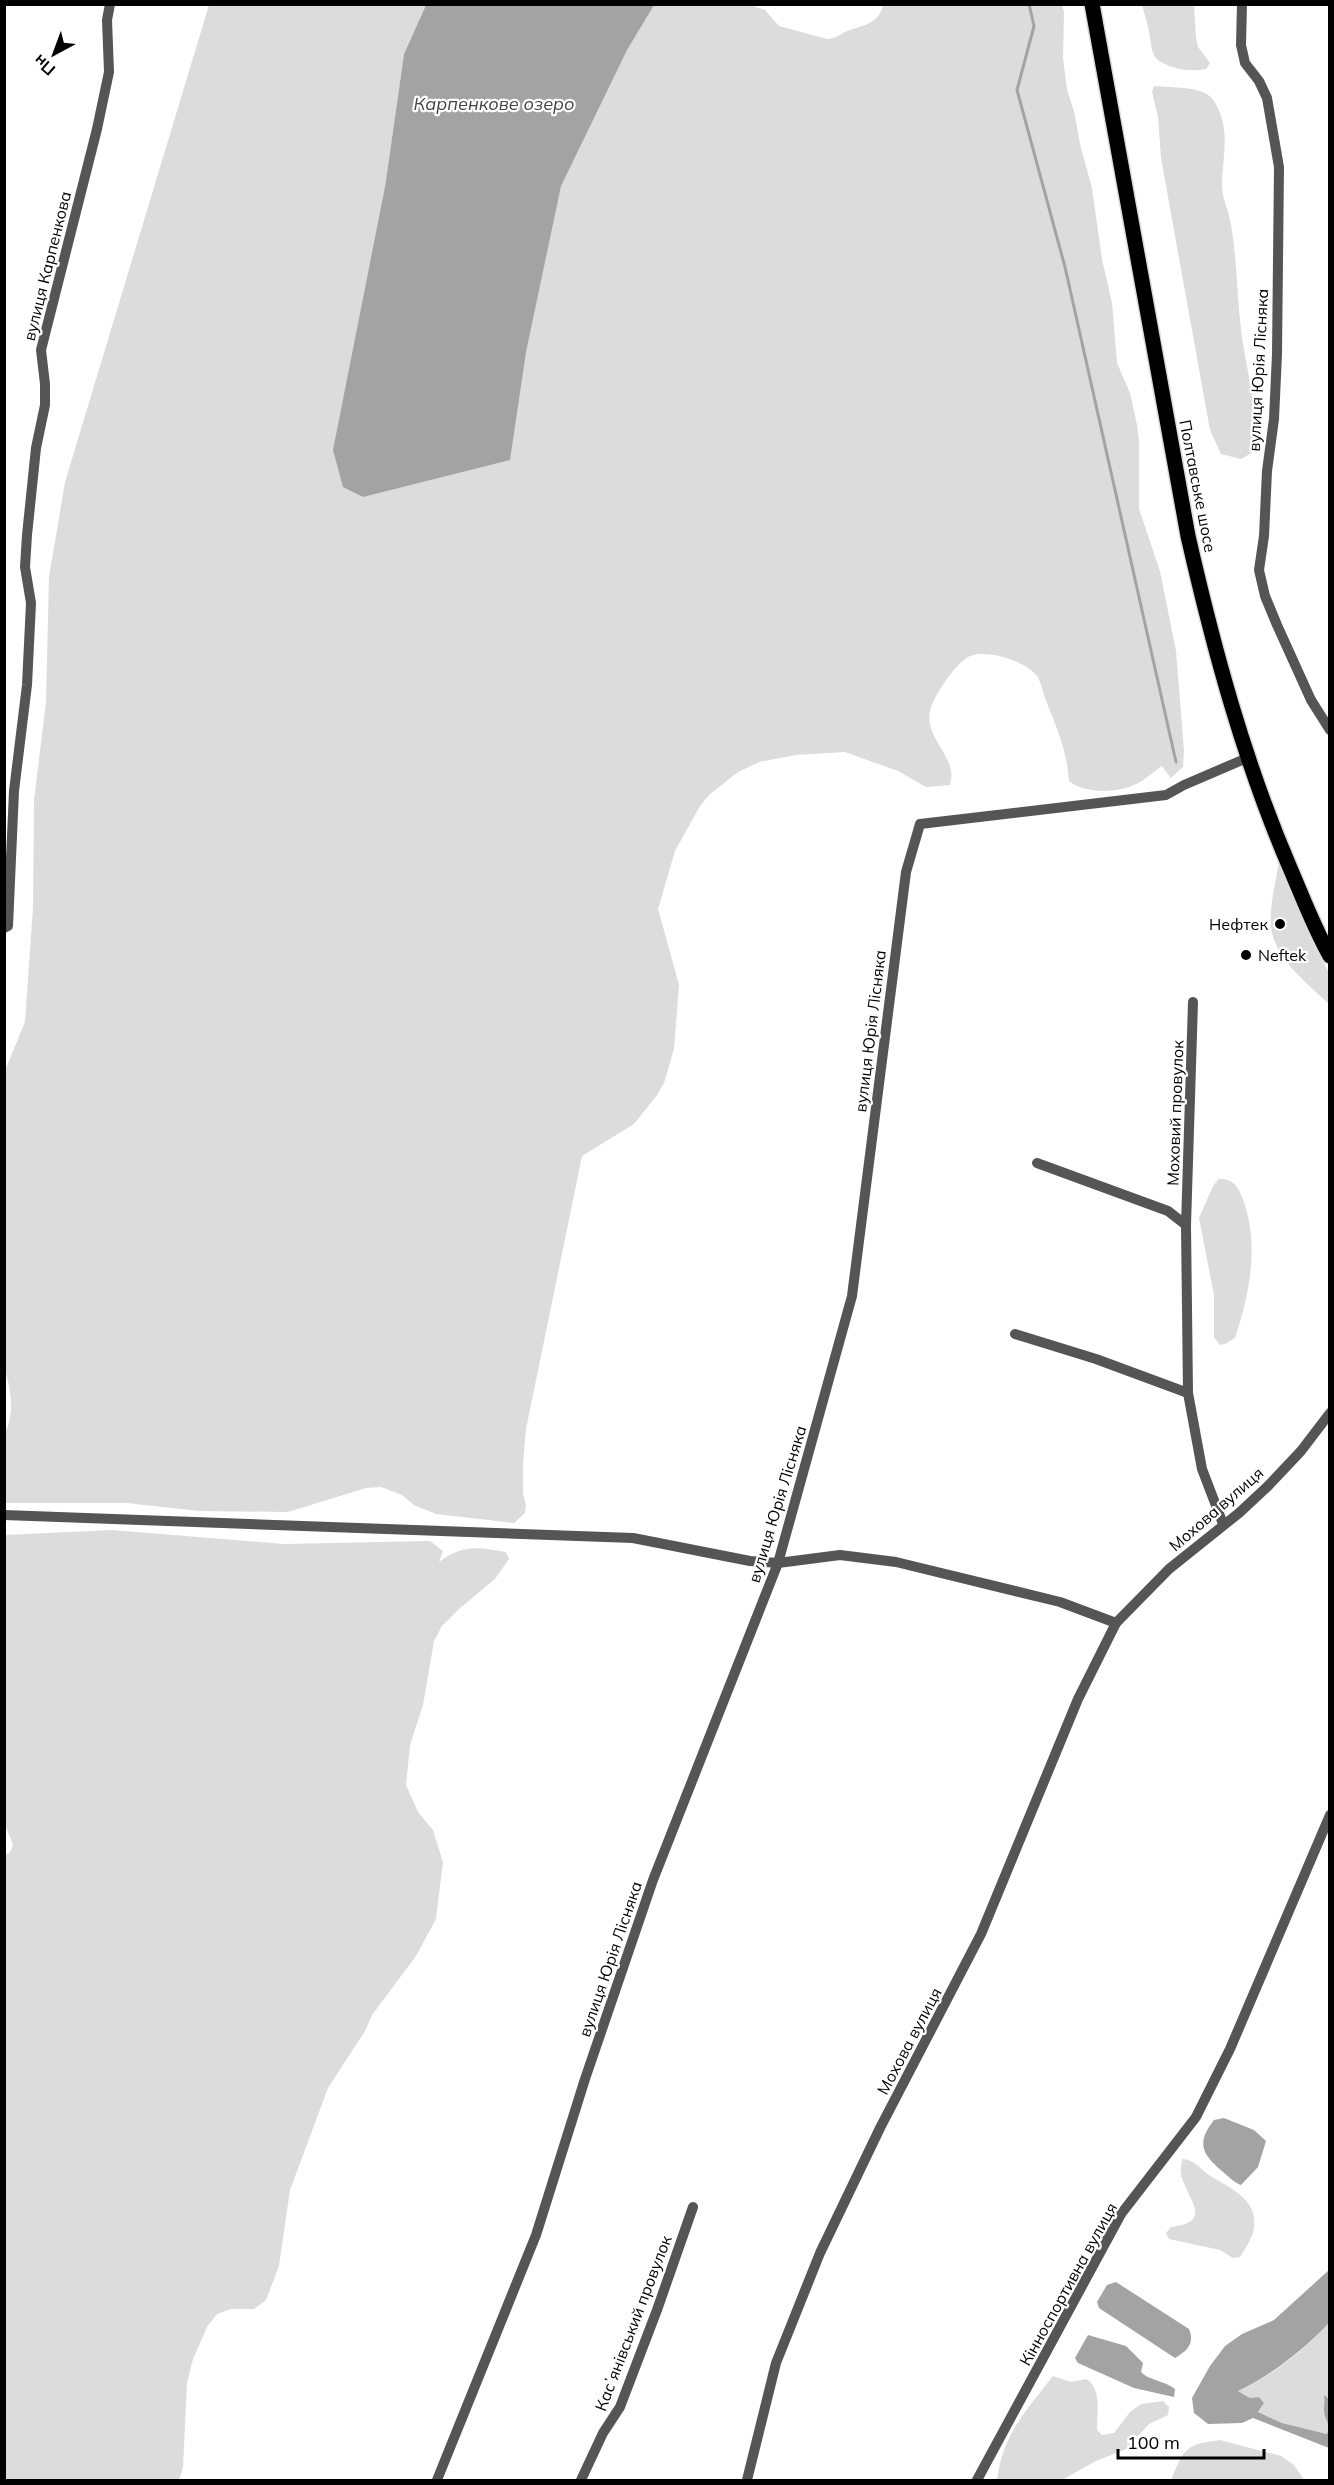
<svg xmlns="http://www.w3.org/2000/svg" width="1334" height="2485" viewBox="0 0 1334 2485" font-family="Mulish,sans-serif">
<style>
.green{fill:#dcdcdc}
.water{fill:#a3a3a3}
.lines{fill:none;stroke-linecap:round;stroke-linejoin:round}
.stream{stroke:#a3a3a3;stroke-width:3}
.primary-casing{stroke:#dbdbdb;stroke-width:18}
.street{stroke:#555;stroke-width:10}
.primary{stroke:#000;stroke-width:15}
.poi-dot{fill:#000;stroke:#fff;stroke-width:2}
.labels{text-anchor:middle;stroke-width:4.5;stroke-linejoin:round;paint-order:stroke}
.street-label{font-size:16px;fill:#000;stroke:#fff}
.poi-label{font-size:16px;fill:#000;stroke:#fff;text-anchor:end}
.water-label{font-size:18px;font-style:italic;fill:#444;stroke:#fff}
</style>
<rect width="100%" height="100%" fill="#fff"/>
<g class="green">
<path d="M209,5H426L404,54L385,187L575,5H750L765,10L779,26L827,39C836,39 841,33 850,30C865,25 879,23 883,5H1062L1064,12L1063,57L1067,90L1074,111L1080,144L1092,188L1102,259L1112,303L1117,363L1130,393L1137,425L1139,441V509L1160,571L1176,651L1184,751L1183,767L1171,778L1162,766C1153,772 1144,781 1134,785C1116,793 1085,794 1069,781C1067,750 1056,726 1045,698C1043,692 1041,682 1037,676C1026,661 987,649 970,656C956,662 933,697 930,711C925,734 948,751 951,771C952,775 951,781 950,785L926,787L898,771L845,752L796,755L759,762L738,772L709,795L700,806L675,851L658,909L679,985L674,1049L664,1083L657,1095L634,1124L582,1156L526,1429L523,1464V1493L526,1506L525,1513L514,1523L436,1514L414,1505L402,1495L381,1487L366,1488L288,1512L199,1511L127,1503H5V1433C15,1413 11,1388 4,1367V1073L25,1022L33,907L34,800L46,702L49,577L65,482Z"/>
<path d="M1142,5H1194L1196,38L1198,47L1210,63L1206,69C1194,71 1184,71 1173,67C1150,60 1153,53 1149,32C1148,23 1144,14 1142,5Z"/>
<path d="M1154,86C1171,88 1204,85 1214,101C1232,130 1222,156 1222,185C1222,198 1229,212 1231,225C1237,260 1237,295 1241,330C1246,371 1260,411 1253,452L1241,459L1221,454L1210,430L1161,158L1158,117L1152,92Z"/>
<path d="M1279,861L1308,932L1329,973V1004C1308,984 1275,959 1271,927C1269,907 1276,881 1279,861Z"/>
<path d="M1219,1179C1232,1178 1238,1186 1242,1197C1260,1242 1250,1293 1235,1338L1225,1344L1220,1345L1214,1337V1295L1199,1218L1213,1186Z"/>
<path d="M112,1530L284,1544L430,1541L443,1551L439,1562C463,1544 478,1547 506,1552L509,1559L495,1579L459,1609L442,1626L434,1641L423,1705L410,1745L406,1785L418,1812L433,1830L443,1862L436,1919L416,1956L372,2015L365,2031L328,2088L290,2190L279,2266L266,2300L254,2309H231L217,2314L207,2327L193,2359L187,2383L183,2467L179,2480H5L4,1856L10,1852L13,1845L4,1822L5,1535Z"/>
<path d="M1182,2159C1194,2159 1200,2169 1209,2175C1229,2188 1258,2198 1254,2228C1253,2237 1245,2249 1240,2257L1233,2258L1220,2250L1169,2239L1166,2233L1171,2227C1215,2222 1187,2200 1181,2174C1180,2169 1182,2163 1182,2159Z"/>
<path d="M1329,2323V2399L1325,2396L1324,2411L1329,2424L1327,2434L1282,2423L1258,2412L1264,2403L1259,2397L1250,2398L1238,2391C1273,2375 1303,2351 1329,2323Z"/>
<path d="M1053,2376L1071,2382L1086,2379C1102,2388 1097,2413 1097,2430L1102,2435L1114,2433L1130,2412L1141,2404L1163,2401L1169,2407L1168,2415L1149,2424L1126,2449L1096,2461L1062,2480H997C1003,2434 1025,2412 1053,2376Z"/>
<path d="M1220,2440L1281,2456L1294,2465L1303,2478L1302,2480H1171C1185,2448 1184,2445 1220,2440Z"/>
</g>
<g class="water">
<polygon points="426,5 654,5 627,50 561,186 526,352 510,460 363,497 343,487 333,450 385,187 404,54"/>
<path d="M1224,2118L1254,2130L1266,2141L1258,2167L1241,2185C1233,2182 1228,2176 1222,2171C1202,2154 1196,2143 1214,2120Z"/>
<path d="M1329,2270V2323C1301,2352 1274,2373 1238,2391L1250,2398L1259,2397L1264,2403L1258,2412L1282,2423L1327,2434C1331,2421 1324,2420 1324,2410C1324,2404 1325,2401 1324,2395L1329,2399V2448L1253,2418L1242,2423L1208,2424L1194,2413L1192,2398L1210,2366L1225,2346L1242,2334L1274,2320Z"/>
<path d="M1116,2282L1189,2329C1195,2344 1187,2351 1175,2358L1099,2308L1097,2302L1107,2285Z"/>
<path d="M1088,2335L1126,2346L1143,2363L1141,2372C1148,2380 1165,2381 1175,2389L1174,2397L1134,2388L1078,2363L1075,2358Z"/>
</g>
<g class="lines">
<polyline class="stream" points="1029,4 1034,26 1017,90 1065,267 1176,762"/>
<defs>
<path id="primary" d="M1092,4L1188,536C1214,650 1244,761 1290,868C1303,898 1314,928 1330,956"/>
</defs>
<use href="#primary" class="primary-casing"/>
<g class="street">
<polyline points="1242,4 1241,45 1245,63 1259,81 1267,98 1279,167 1277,354 1274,419 1267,471 1264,536 1259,570 1265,596 1277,625 1311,700 1330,730"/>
<polyline points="4,928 8,926 14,791 27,685 31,603 25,567 27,535 36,448 45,405 45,384 41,350 97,129 109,72 107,20 110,4"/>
<polyline points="1193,1002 1186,1225 1188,1393 1202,1469 1223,1524"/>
<polyline points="1037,1163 1168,1211 1186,1225"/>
<polyline points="1015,1334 1096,1359 1188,1393"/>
<polyline points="4,1515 633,1538 750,1561 778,1563 840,1555 896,1562 1060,1602 1116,1623 1169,1569 1239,1513 1268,1486 1301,1451 1330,1413"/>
<polyline points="437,2480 536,2235 585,2079 653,1880 778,1563 852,1296 906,872 920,824 1166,795 1184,785 1247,758"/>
<polyline points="581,2480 603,2433 620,2407 657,2310 693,2207"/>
<polyline points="747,2480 776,2363 820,2253 880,2128 981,1934 1078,1699 1116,1623"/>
<polyline points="977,2480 1121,2214 1196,2117 1230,2049 1330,1815"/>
</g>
<use href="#primary" class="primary"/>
</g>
<g class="poi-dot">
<circle cx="1280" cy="924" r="6"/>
<circle cx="1246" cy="955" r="6"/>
</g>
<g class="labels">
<g class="street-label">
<text transform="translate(47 266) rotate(-76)" y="6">вулиця Карпенкова</text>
<text transform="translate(1258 370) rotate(-87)" y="6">вулиця Юрія Лісняка</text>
<text transform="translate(1198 486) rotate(79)" y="6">Полтавське шосе</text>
<text transform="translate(870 1031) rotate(-83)" y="6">вулиця Юрія Лісняка</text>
<text transform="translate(1175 1113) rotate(-88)" y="6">Моховий провулок</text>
<text transform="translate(777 1504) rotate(-73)" y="6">вулиця Юрія Лісняка</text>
<text transform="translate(1216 1509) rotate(-41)" y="6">Мохова вулиця</text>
<text transform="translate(610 1959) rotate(-71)" y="6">вулиця Юрія Лісняка</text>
<text transform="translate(909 2041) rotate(-62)" y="6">Мохова вулиця</text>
<text transform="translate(1068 2284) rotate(-61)" y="6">Кінноспортивна вулиця</text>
<text transform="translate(633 2323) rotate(-69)" y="6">Касʼянівський провулок</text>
</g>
<g class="poi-label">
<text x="1268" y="930">Нефтек</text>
<text x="1258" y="961" text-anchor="start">Neftek</text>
</g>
<g class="water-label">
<text x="494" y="110">Карпенкове озеро</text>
</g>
</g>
<rect width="1334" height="2485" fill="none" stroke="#000000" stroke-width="12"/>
<g transform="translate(54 54) rotate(221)" stroke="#ffffff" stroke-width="4.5" paint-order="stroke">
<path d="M0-4.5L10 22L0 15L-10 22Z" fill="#000000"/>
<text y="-9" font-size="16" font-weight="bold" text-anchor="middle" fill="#000000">Пн</text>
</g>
<path d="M1118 2449v9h146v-9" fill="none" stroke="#000000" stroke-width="3"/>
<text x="1127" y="2449" font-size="18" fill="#000000" stroke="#ffffff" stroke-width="4.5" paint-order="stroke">100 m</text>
</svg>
